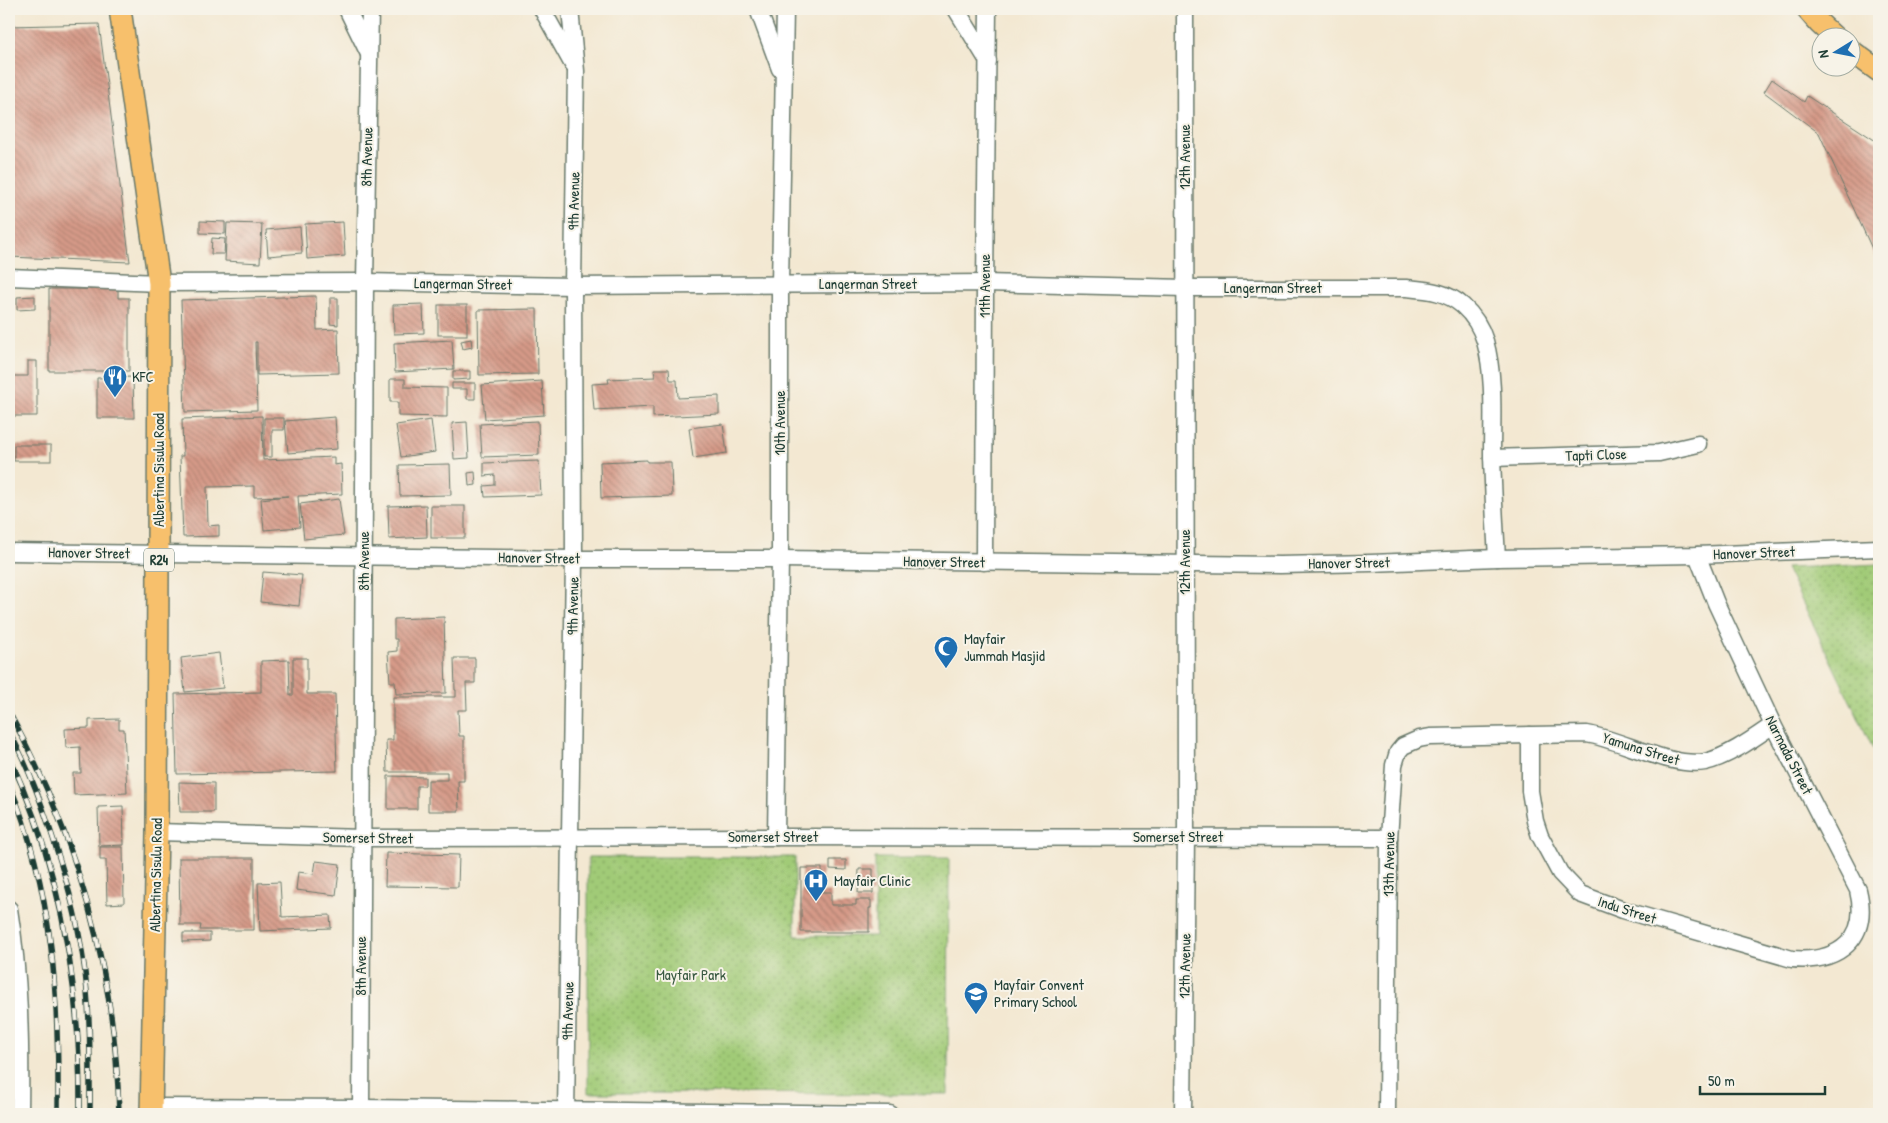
<svg xmlns="http://www.w3.org/2000/svg" width="1888" height="1123" viewBox="0 0 1888 1123" font-family="'Patrick Hand',sans-serif">
<style>
.grass{fill:url(#grass-dots);stroke:#608456}
.building{fill:url(#building-back-hatch)}
.lines{fill:none;stroke-linecap:round;stroke-linejoin:round}
.minor-casing{stroke:#69796b;stroke-width:19}
.major-casing{stroke:#69796b;stroke-width:24}
.minor{stroke:#fff;stroke-width:16}
.major{stroke:#f7c06c;stroke-width:21}
.rail-casing{stroke:#1f3d34;stroke-width:5.5}
.rail{stroke:#f7f3e8;stroke-width:4;stroke-dasharray:11;stroke-linecap:butt}
.labels{text-anchor:middle;stroke-width:4;stroke-linejoin:round;paint-order:stroke}
.shield{fill:#f7f3e8;stroke:#60746a;stroke-width:1}
.shield-label{font-size:14px;font-weight:bold;fill:#1f3d34}
.street-label{font-size:15px;fill:#1f3d34;stroke:#f7f3e8}
.poi-label{font-size:15px;fill:#1f3d34;stroke:#f7f3e8;text-anchor:start}
.park-label{font-size:15px;fill:#395941;stroke:#f7f3e8}
</style>
<defs>
<pattern id="grass-dots" width="8" height="8" patternUnits="userSpaceOnUse" patternTransform="scale(1.25)"><rect width="8" height="8" fill="#a1cb77"/><path d="M2 2h.1M6 6h.1" fill="none" stroke="#83a662" stroke-width="1.8" stroke-linecap="round"/></pattern>
<pattern id="building-back-hatch" width="6" height="6" patternUnits="userSpaceOnUse" patternTransform="scale(1.25)"><rect width="6" height="6" fill="#d69a88"/><path d="M-1 5l2 2M0 0l6 6M5-1l2 2" fill="none" stroke="#ad7f70"/></pattern>
</defs>
<rect width="100%" height="100%" fill="#f7f3e8"/>
<filter id="ink" filterUnits="userSpaceOnUse"><feTurbulence type="fractalNoise" baseFrequency=".02" numOctaves="2"/><feDisplacementMap in="SourceGraphic" scale="10" xChannelSelector="R" yChannelSelector="G"/><feConvolveMatrix kernelMatrix="1 2 1 2 8 2 1 2 1" color-interpolation-filters="sRGB"/></filter>
<filter id="wash" filterUnits="userSpaceOnUse"><feTurbulence type="fractalNoise" baseFrequency=".0096" numOctaves="4" result="noise"/><feDisplacementMap in="SourceGraphic" scale="20" xChannelSelector="R" yChannelSelector="G"/><feGaussianBlur stdDeviation="1.12" result="paint"/><feColorMatrix in="noise" values="0 0 0 0 0 0 0 0 0 0 0 0 0 0 0 0 0 1.4 0 .05"/><feComposite in="paint" operator="in"/></filter>
<g filter="url(#wash)">
<rect width="100%" height="100%" fill="#f3e8d2"/>
<g class="grass">
<polygon points="1879,564 1879,761 1786,568"/>
<polygon points="588,857 795,857 795,936 875,936 875,858 949,858 948,1094 588,1093"/>
</g>
<g id="blocks">
<g class="building">
<polygon points="99,24 130,262 9,257 9,26"/>
<polygon points="1772,79 1804,102 1807,96 1879,143 1879,264 1819,133 1764,92"/>
<polygon points="200,221 225,222 225,234 200,233"/>
<polygon points="343,222 345,256 307,259 305,224"/>
<polygon points="227,223 262,224 260,263 225,261"/>
<polygon points="300,227 302,253 268,256 266,230"/>
<polygon points="212,238 225,239 224,254 211,254"/>
<polygon points="49,289 118,289 118,298 129,298 129,371 49,371"/>
<polygon points="35,296 35,309 17,310 17,297"/>
<polygon points="316,296 317,330 338,329 339,373 257,375 257,342 255,342 257,410 185,412 181,300"/>
<polygon points="330,298 338,298 338,325 330,324"/>
<polygon points="423,304 424,333 394,334 393,305"/>
<rect x="438" y="305" width="29" height="30"/>
<polygon points="537,309 538,374 479,375 478,310"/>
<polygon points="471,339 472,347 463,349 461,341"/>
<polygon points="452,340 454,369 395,372 394,343"/>
<polygon points="28,361 37,361 37,416 9,416 9,376 28,376"/>
<polygon points="654,369 669,369 670,380 677,380 678,398 719,396 719,414 653,417 653,407 594,410 592,384 609,383 608,379 655,377"/>
<polygon points="453,371 470,371 470,379 453,380"/>
<polygon points="133,377 134,418 97,418 97,378"/>
<polygon points="390,379 405,379 405,387 447,388 447,417 398,416 398,402 390,402"/>
<polygon points="542,381 544,415 485,419 482,385"/>
<polygon points="452,383 475,383 475,399 467,399 467,389 452,389"/>
<polygon points="262,416 263,460 334,457 334,465 341,464 342,494 298,496 300,527 264,530 261,499 288,496 254,497 254,486 207,487 208,526 219,525 219,536 183,537 180,456 183,456 182,419"/>
<polygon points="335,417 337,449 288,453 285,421"/>
<polygon points="264,418 284,418 284,430 272,430 272,457 264,457"/>
<polygon points="431,420 435,452 401,457 396,425"/>
<polygon points="538,421 539,455 482,457 480,424"/>
<polygon points="467,422 469,458 454,459 452,423"/>
<polygon points="723,424 727,453 693,458 689,428"/>
<rect x="14" y="445" width="37" height="16"/>
<polygon points="647,460 647,462 671,462 672,496 601,498 600,462"/>
<polygon points="539,461 541,495 485,497 484,486 495,485 495,475 484,476 484,463"/>
<polygon points="450,464 451,495 400,496 399,465"/>
<polygon points="475,472 476,485 469,486 468,473"/>
<polygon points="339,499 344,535 304,539 300,504"/>
<polygon points="426,505 427,537 389,539 388,506"/>
<rect x="431" y="506" width="34" height="32"/>
<polygon points="263,572 302,575 299,606 260,602"/>
<polygon points="444,617 446,693 396,694 395,682 390,682 388,652 397,651 397,639 394,639 394,619"/>
<polygon points="219,653 223,688 185,692 181,658"/>
<polygon points="293,658 307,658 307,694 335,694 337,771 177,774 175,694 261,692 261,661 289,660 290,695 293,695"/>
<polygon points="454,658 475,658 475,683 466,683 467,710 458,710 459,736 464,736 464,781 458,781 459,811 428,811 428,780 447,780 447,772 387,772 386,740 393,740 393,697 456,697 456,690 455,690"/>
<polygon points="119,719 119,729 124,729 127,793 74,795 73,773 81,773 80,747 66,748 65,729 89,728 89,720"/>
<polygon points="388,776 425,777 425,786 417,786 417,809 388,809"/>
<polygon points="179,782 214,783 214,812 180,812"/>
<polygon points="123,806 124,845 99,846 98,807"/>
<polygon points="100,847 123,847 124,903 107,904 106,860 100,860"/>
<polygon points="386,853 459,855 458,887 385,886"/>
<polygon points="179,858 254,858 254,930 200,930 201,925 180,925"/>
<polygon points="830,860 846,860 846,870 830,869"/>
<polygon points="316,861 340,864 336,895 296,890 298,872 314,874"/>
<polygon points="801,868 822,868 822,892 831,892 831,905 856,905 856,900 871,900 871,908 869,908 869,932 801,932"/>
<polygon points="859,869 873,869 873,893 858,893"/>
<polygon points="280,882 282,917 330,915 331,928 260,931 258,883"/>
<polygon points="183,933 210,933 210,941 183,942"/>
</g>
</g>
</g>
<g filter="url(#ink)">
<use href="#blocks" fill-opacity="0" stroke="#69796b" stroke-width="1"/>
<g class="lines">
<defs>
<g id="minor">
<polyline points="347,9 368,52"/>
<polyline points="542,9 573,65"/>
<polyline points="758,9 780,69"/>
<polyline points="956,9 988,61"/>
<path d="M9,277L159,283L365,282L573,286L985,283L1185,288H1406C1428,290 1446,291 1463,306C1473,315 1481,328 1485,341C1495,377 1492,418 1492,455C1493,490 1495,524 1497,558"/>
<polyline points="1492,458 1659,453 1698,444"/>
<polyline points="9,552 574,559 780,559 1280,565 1371,563 1497,558 1697,555 1879,548"/>
<polyline points="984,562 985,283 988,9"/>
<path d="M1530,735V791L1535,821L1540,836L1560,873L1580,894L1623,910L1792,959C1839,963 1870,939 1858,890L1773,725L1716,603L1697,555"/>
<polyline points="157,832 362,838 776,837 1389,838"/>
<polyline points="776,837 780,559 780,284 785,9"/>
<path d="M9,909C20,977 21,1046 20,1114"/>
<polyline points="151,1107 361,1108 890,1114"/>
<polyline points="361,1114 365,282 370,9"/>
<polyline points="566,1114 574,559 573,286 576,71 570,9"/>
<polyline points="1183,1114 1186,837 1185,9"/>
<path d="M1387,1114L1389,838L1394,765L1398,752L1403,746L1419,739L1430,737L1587,734C1622,740 1671,768 1705,762C1728,757 1754,738 1773,725"/>
</g>
<g id="major">
<polyline points="120,9 159,283 157,832 151,1114"/>
<polyline points="1807,9 1819,23 1835,38"/>
<polyline points="1850,50 1879,71"/>
</g>
</defs>
<use href="#minor" class="minor-casing"/>
<use href="#major" class="major-casing"/>
<use href="#minor" class="minor"/>
<use href="#major" class="major"/>
<defs>
<g id="rail">
<path d="M9,712C77,836 116,973 119,1114"/>
<path d="M9,731C26,762 39,796 50,829C64,872 77,914 83,958C91,1009 90,1062 90,1114"/>
<path d="M9,756C62,869 81,991 80,1114"/>
<path d="M9,783C54,891 59,999 58,1114"/>
</g>
</defs>
<use href="#rail" class="rail-casing"/>
<use href="#rail" class="rail"/>
</g>
</g>
<defs>
<symbol id="restaurant-pin" viewBox="-11 -11 22 30"><path d="M0 17L-7.5 6A9.5 9.5 0 1 1 7.5 6Z" fill="#1f6fb2" stroke="#f7f3e8"/><path d="M-5-6h1v4h1v-4h1v4h1v-4h1v5L-1.5 .5V6h-2V.5L-5-1ZM5-6V6H3V1.5H1.5Q1.5-4 5-6Z" fill="#fff"/></symbol>
<symbol id="mosque-pin" viewBox="-11 -11 22 30"><path d="M0 17L-7.5 6A9.5 9.5 0 1 1 7.5 6Z" fill="#1f6fb2" stroke="#f7f3e8"/><path d="M3.5-4.9A6 6 0 1 0 3.5 4.9A5 5 0 1 1 3.5-4.9Z" fill="#fff"/></symbol>
<symbol id="hospital-pin" viewBox="-11 -11 22 30"><path d="M0 17L-7.5 6A9.5 9.5 0 1 1 7.5 6Z" fill="#1f6fb2" stroke="#f7f3e8"/><path d="M-5-5h3v3.5h4V-5h3V5h-3V1.5h-4V5h-3Z" fill="#fff"/></symbol>
<symbol id="school-pin" viewBox="-11 -11 22 30"><path d="M0 17L-7.5 6A9.5 9.5 0 1 1 7.5 6Z" fill="#1f6fb2" stroke="#f7f3e8"/><path d="M0-5L7-2L0 1L-7-2ZM-4 1L0 2.5L4 1V4Q0 6-4 4Z" fill="#fff"/></symbol>
</defs>
<g fill-rule="evenodd">
<use href="#restaurant-pin" x="101" y="363" width="28" height="38"/>
<use href="#mosque-pin" x="932" y="634" width="28" height="38"/>
<use href="#hospital-pin" x="802" y="867" width="28" height="38"/>
<use href="#school-pin" x="962" y="980" width="28" height="38"/>
</g>
<g class="labels">
<rect class="shield" x="144" y="548.5" width="30" height="23" rx="4"/>
<g class="shield-label">
<text x="159" y="565">R24</text>
</g>
<g class="street-label">
<text transform="translate(367 157) rotate(-89)" y="5">8th Avenue</text>
<text transform="translate(1185 157) rotate(-90)" y="5">12th Avenue</text>
<text transform="translate(574 201) rotate(-89)" y="5">9th Avenue</text>
<text transform="translate(463 284) rotate(1)" y="5">Langerman Street</text>
<text x="868" y="289">Langerman Street</text>
<text transform="translate(985 286) rotate(-90)" y="5">11th Avenue</text>
<text x="1273" y="293">Langerman Street</text>
<text transform="translate(780 423) rotate(-90)" y="5">10th Avenue</text>
<text transform="translate(1596 455) rotate(-2)" y="5">Tapti Close</text>
<text transform="translate(159 470) rotate(-90)" y="5">Albertina Sisulu Road</text>
<text transform="translate(89 553) rotate(1)" y="5">Hanover Street</text>
<text transform="translate(1754 553) rotate(-2)" y="5">Hanover Street</text>
<text transform="translate(539 558) rotate(1)" y="5">Hanover Street</text>
<text transform="translate(364 561) rotate(-90)" y="5">8th Avenue</text>
<text transform="translate(944 562) rotate(1)" y="5">Hanover Street</text>
<text transform="translate(1185 562) rotate(-90)" y="5">12th Avenue</text>
<text transform="translate(1349 563) rotate(-1)" y="5">Hanover Street</text>
<text transform="translate(573 606) rotate(-89)" y="5">9th Avenue</text>
<text transform="translate(1641 749) rotate(17)" y="5">Yamuna Street</text>
<text transform="translate(1789 755) rotate(63)" y="5">Narmada Street</text>
<text x="773" y="842">Somerset Street</text>
<text x="1178" y="842">Somerset Street</text>
<text transform="translate(368 838) rotate(1)" y="5">Somerset Street</text>
<text transform="translate(1389 864) rotate(-89)" y="5">13th Avenue</text>
<text transform="translate(156 875) rotate(-89)" y="5">Albertina Sisulu Road</text>
<text transform="translate(1627 910) rotate(18)" y="5">Indu Street</text>
<text transform="translate(361 966) rotate(-90)" y="5">8th Avenue</text>
<text transform="translate(1185 966) rotate(-89)" y="5">12th Avenue</text>
<text transform="translate(568 1011) rotate(-89)" y="5">9th Avenue</text>
</g>
<g class="poi-label">
<text x="132" y="382">KFC</text>
<text x="964" y="644">Mayfair<tspan x="964" dy="17">Jummah Masjid</tspan></text>
<text x="834" y="886">Mayfair Clinic</text>
<text x="994" y="990">Mayfair Convent<tspan x="994" dy="17">Primary School</tspan></text>
</g>
<g class="park-label">
<text x="691" y="980">Mayfair Park</text>
</g>
</g>
<rect width="1888" height="1123" fill="none" stroke="#f7f3e8" stroke-width="30"/>
<g transform="translate(1836 52) rotate(260)"><circle r="24" fill="#f7f3e8" stroke="#a1aaa0"/>
<path d="M0-4L9 19L0 12L-9 19Z" fill="#1f6fb2"/>
<text y="-8" font-size="14" font-weight="bold" text-anchor="middle" fill="#1f3d34">N</text>
</g>
<path d="M1700 1086v8h125v-8" fill="none" stroke="#1f3d34" stroke-width="2.5"/>
<text x="1708" y="1086" font-size="15" fill="#1f3d34" stroke="#f7f3e8" stroke-width="4" paint-order="stroke">50 m</text>
</svg>
